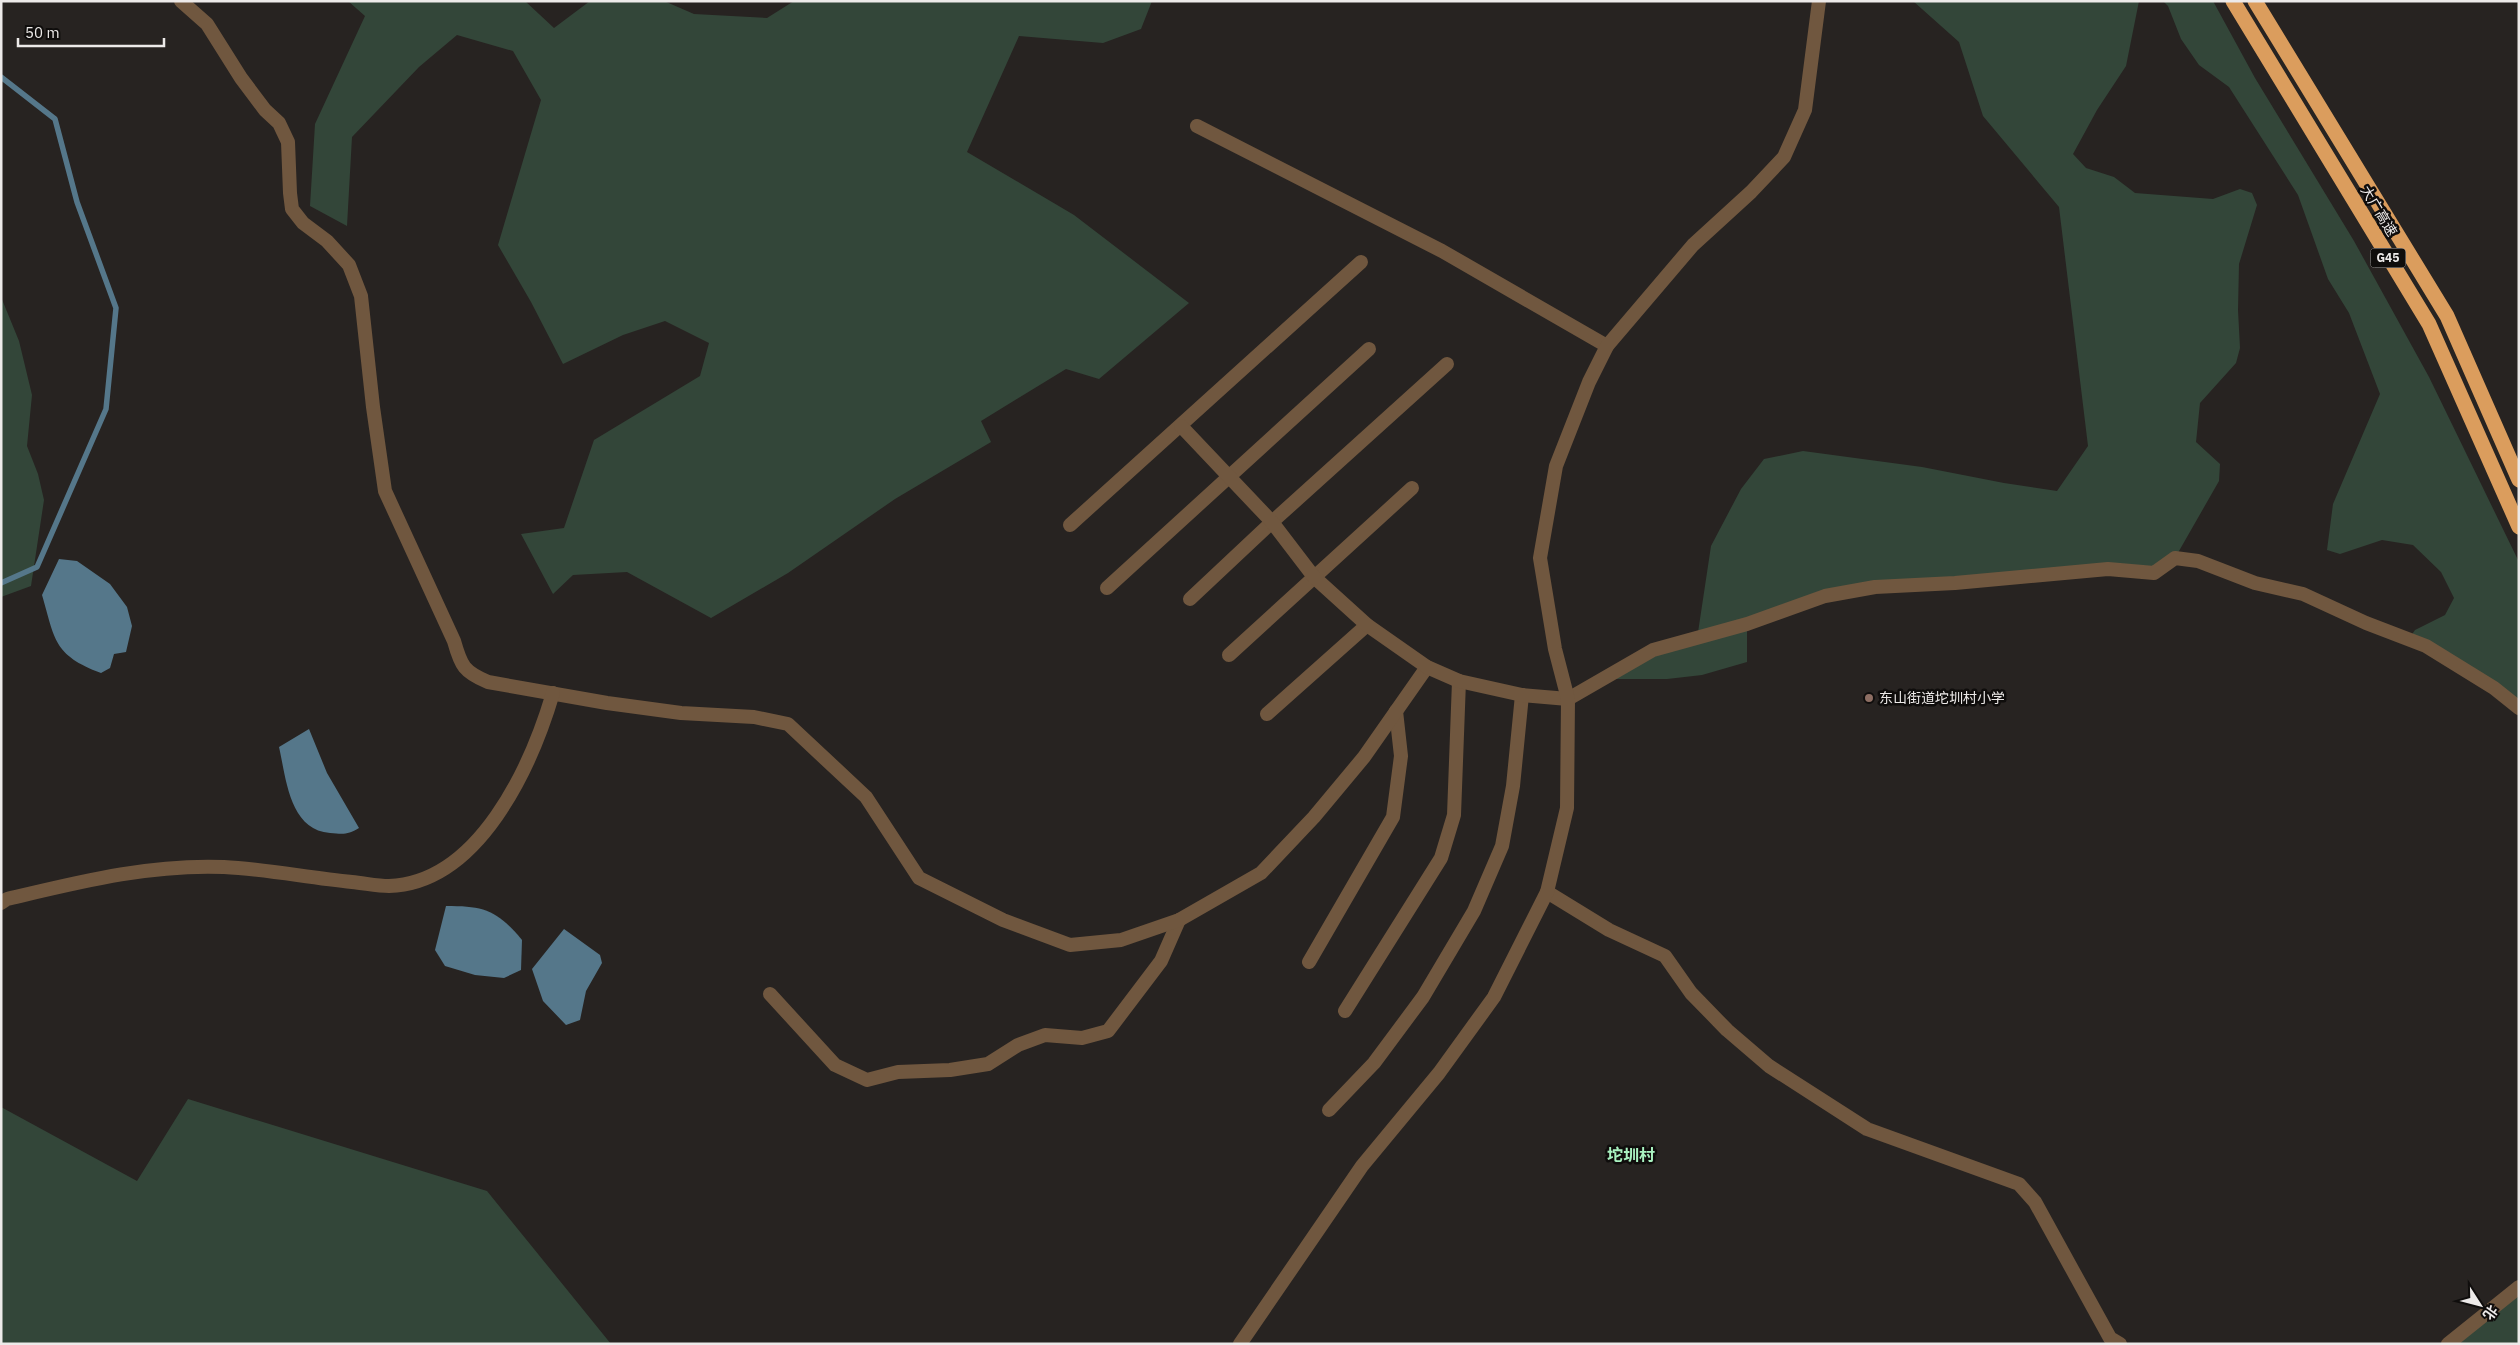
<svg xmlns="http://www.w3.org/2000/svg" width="2520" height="1345" viewBox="0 0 2520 1345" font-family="'IBM Plex Sans','Noto Sans SC',sans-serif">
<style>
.green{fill:#334639}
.water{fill:#55778a}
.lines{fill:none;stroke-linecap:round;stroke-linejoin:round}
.stream{stroke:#55778a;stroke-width:5.5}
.minor{stroke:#70573f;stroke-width:14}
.tertiary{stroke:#70573f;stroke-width:14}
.motorway{stroke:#db9d5d;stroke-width:15}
.education-dot{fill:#8d6e63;stroke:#0f0d0c;stroke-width:2}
.labels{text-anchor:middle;stroke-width:5;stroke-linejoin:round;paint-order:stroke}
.shield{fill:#0f0d0c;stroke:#aaa8a7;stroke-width:1}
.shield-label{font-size:12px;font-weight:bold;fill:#edeae9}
.street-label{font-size:14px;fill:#edeae9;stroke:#0f0d0c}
.poi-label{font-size:14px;fill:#edeae9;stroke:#0f0d0c;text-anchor:start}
.quarter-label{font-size:16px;font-weight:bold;fill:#a9f2c0;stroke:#0f0d0c}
</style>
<rect width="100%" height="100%" fill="#272321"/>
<g class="green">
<polygon points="348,1 525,1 554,28 590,1 664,1 694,14 767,18 794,1 1152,1 1141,29 1103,43 1019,36 967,152 1074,215 1189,303 1099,379 1066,369 981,421 991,442 895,499 788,573 711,618 627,572 573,575 553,594 521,534 564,528 594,440 700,376 709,343 665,321 623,335 563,364 531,302 498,245 541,100 513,51 457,35 419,67 352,137 347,226 310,206 315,124 365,16"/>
<polygon points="1913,1 2139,1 2126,66 2097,110 2073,154 2086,168 2114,177 2135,193 2213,199 2240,189 2252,193 2257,205 2239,264 2238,310 2240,348 2236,363 2200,403 2196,442 2220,464 2219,481 2175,558 2154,573 1875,587 1747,624 1747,662 1702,675 1667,679 1615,679 1623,666 1697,639 1711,546 1741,489 1764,459 1803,451 1922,467 2004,483 2057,491 2088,446 2059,207 1983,116 1959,42"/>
<polygon points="2163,1 2213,1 2255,78 2354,241 2429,377 2519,562 2519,708 2408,640 2415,630 2445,615 2454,598 2441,572 2413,545 2382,540 2340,554 2327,550 2333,504 2380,394 2349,313 2328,279 2298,195 2229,87 2199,65 2181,39 2168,6"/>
<polygon points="1,297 19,341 32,395 27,446 38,474 44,500 31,586 1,597"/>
<polygon points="188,1099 487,1191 611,1344 1,1344 1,1107 137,1181"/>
<polygon points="2519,1297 2519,1344 2448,1344 2507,1298"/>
</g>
<g class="water">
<path d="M59,559L77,561L110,584L127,607L132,626L126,652L114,654L110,668L101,673C53,655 55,639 42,595Z"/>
<path d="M309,729L327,773L359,828C348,835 343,834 330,833C289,830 286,777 279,747Z"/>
<path d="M446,906C484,906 497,910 522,940L521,970L504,978L475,975L445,966L435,950Z"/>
<polygon points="564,929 600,955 602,963 586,991 580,1020 566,1025 543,1001 532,969"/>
</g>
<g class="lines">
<polyline class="stream" points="1,77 55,119 77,202 116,308 106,409 37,567 1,583"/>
<g class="minor">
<polyline points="1197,126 1442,251 1607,346"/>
<polyline points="1070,525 1361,262"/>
<polyline points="1107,588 1369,349"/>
<polyline points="1190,599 1272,522 1447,364"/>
<polyline points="1229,655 1412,488"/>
<polyline points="1267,714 1367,625"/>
<polyline points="1547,892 1609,930 1665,956 1691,993 1727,1030 1769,1066 1867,1129 2019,1184 2035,1202 2110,1338 2120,1344"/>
<polyline points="1309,962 1393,817 1401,756 1396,711"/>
<polyline points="770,994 835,1065 867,1080 898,1072 950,1070 988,1064 1018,1045 1045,1035 1082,1038 1108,1031 1161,961 1179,920"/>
<polyline points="1345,1011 1441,858 1454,815 1459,681"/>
<polyline points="1329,1110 1374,1063 1423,997 1474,911 1502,846 1513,786 1522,695"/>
</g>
<g class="tertiary">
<path d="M181,1L207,24L241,78L265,110L279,123L288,142L290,193L292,209L303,223L327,241L349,265L361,296L373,407L385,491L454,641C461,666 464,672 488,682L607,703L681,713L754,717L788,724L866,797L919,878L1003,920L1070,945L1121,940L1179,920L1261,873L1314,817L1364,757L1427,667"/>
<polyline points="1181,426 1272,522 1314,577 1367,625 1427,667 1459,681 1522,695 1568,699 1653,650 1747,624 1825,596 1875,587 1955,583 2108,569 2154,573 2175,558 2198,561 2255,583 2303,594 2366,623 2426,646 2494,688 2519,708"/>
<path d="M1,903L7,899C79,882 149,864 224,867C266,869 309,878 352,882C364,883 377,886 389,886C479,883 531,767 553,693"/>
<polyline points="1240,1344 1362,1166 1439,1073 1494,997 1547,892 1567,808 1568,699 1555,649 1540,558 1556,466 1589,382 1607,346 1693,245 1751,192 1784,157 1805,110 1819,1"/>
<polyline points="2448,1344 2519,1287"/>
</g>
<g class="motorway">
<polyline points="2233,1 2429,324 2519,527"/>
<polyline points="2255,1 2447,316 2519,480"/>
</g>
</g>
<circle class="education-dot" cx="1869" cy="698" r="5"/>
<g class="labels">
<rect class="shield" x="2370.5" y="248.5" width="35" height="19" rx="4"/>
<g class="shield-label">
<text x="2388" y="262">G45</text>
</g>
<g class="street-label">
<text transform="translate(2379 211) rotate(59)" y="5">大广高速</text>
</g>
<g class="poi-label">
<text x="1879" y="703">东山街道坨圳村小学</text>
</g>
<g class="quarter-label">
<text x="1631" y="1161">坨圳村</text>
</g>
</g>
<rect width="2520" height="1345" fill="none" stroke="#edeae9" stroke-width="5"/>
<g transform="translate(2480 1305) rotate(126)" stroke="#0f0d0c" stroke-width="4" paint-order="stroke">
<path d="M0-4L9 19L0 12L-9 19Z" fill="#edeae9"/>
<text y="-8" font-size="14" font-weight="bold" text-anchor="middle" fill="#edeae9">北</text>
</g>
<path d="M18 38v8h146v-8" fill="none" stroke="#edeae9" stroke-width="2.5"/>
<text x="25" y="38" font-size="15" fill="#edeae9" stroke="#0f0d0c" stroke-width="4" paint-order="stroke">50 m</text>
</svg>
